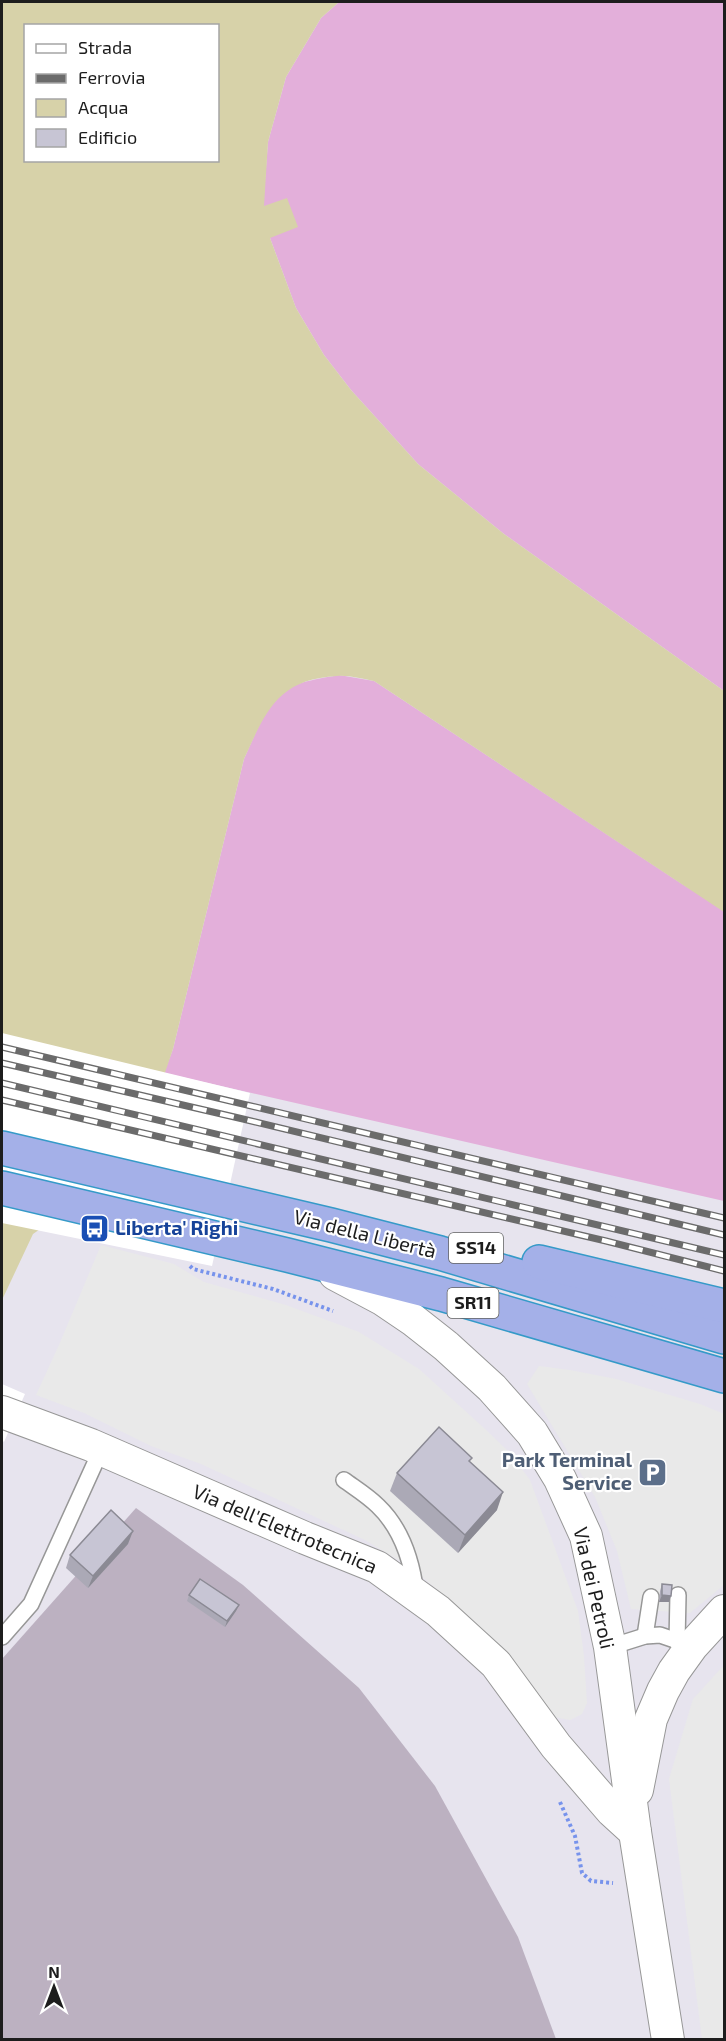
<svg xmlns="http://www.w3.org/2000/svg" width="726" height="2041" viewBox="0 0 726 2041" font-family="'Exo 2',sans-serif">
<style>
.construction{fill:#bcb1c1}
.grass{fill:#e3afda}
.parking{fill:#e9e9e9}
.water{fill:#d7d2a9;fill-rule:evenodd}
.pier{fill:#fff}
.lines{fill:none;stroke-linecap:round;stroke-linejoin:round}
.service-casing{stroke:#979797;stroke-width:18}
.minor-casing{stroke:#979797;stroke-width:34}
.trunk-casing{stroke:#359ac8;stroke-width:36}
.path{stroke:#7793ec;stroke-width:4;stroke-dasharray:3 3;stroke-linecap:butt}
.service{stroke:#fff;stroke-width:15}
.minor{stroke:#fff;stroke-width:32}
.trunk{stroke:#a4b0e8;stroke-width:33}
.rail-casing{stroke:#6b6b6b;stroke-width:7}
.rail{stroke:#fff;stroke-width:4.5;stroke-dasharray:14;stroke-linecap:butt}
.wall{fill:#aba9b6}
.shaded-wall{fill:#8b8a94}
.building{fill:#c7c5d4;stroke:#8b8a94;stroke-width:1.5}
.labels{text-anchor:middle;stroke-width:4.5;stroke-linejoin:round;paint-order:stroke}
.shield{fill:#fff;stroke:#616161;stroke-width:1.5}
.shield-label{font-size:18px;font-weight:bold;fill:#1d1d1d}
.transit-label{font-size:20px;font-weight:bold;fill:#164399;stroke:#fff;text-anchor:start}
.street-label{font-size:20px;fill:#1d1d1d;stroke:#fff}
.service-label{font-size:20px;font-weight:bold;fill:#4e5e75;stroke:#fff;text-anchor:end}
</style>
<rect width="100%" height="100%" fill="#e7e4ee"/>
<polygon class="construction" points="136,1508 243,1585 359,1688 435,1786 518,1937 556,2039 2,2040 2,1659"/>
<g class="grass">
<polygon points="339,2 724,2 724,691 504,534 418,464 351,390 324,355 296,308 270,238 263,206 268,142 286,77 321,18"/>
<path d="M339,675L374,681L682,884L724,909V1201L164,1073L173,1049L244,759C255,735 264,708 285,691C297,681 324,678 339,675Z"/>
</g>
<g class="parking">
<polygon points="101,1245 174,1264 204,1282 286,1305 359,1332 419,1369 484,1428 509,1452 530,1480 578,1611 584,1656 587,1703 582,1714 570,1720 554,1717 533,1689 472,1620 413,1569 365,1540 201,1464 151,1446 84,1413 36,1395 59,1345"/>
<polygon points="539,1366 570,1370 616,1379 700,1404 724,1414 724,1585 690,1613 631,1609 617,1551 595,1497 527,1384"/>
<polygon points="724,1665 724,2039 702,2039 669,1779 693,1699"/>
</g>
<path class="water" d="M2,2H339L321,18L286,77L268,142L264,206L287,198L298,227L270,238L296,308L324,355L351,390L418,464L504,534L724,691V912L374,681C363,679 349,675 337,676C278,679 266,711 244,759L173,1049L134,1164L33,1234L2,1300ZM26,26H218V160H26Z"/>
<g class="pier">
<polygon points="2,1033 250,1093 212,1266 2,1223"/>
<polygon points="2,1384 25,1394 4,1442 2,1440"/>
</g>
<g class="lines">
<defs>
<g id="service">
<path d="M344,1480C355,1488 368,1496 378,1506C402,1529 412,1561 416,1594"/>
<polyline points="645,1636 651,1597"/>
<polyline points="2,1637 31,1604 101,1450"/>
<polyline points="677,1642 678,1595"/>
<polyline points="610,1647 645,1636 660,1635 692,1646"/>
</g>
<g id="minor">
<polyline points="335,1274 382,1299 413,1320 446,1346 492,1388 532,1433 560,1479 586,1536 610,1647 635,1832 668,2040"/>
<polyline points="2,1412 91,1445 305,1538 377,1567 438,1611 496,1664 556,1746 612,1811 635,1832"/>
<polyline points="637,1790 651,1719 663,1691 674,1671 692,1646 724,1611"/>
</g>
<g id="trunk">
<polyline points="2,1148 331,1225 440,1253 724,1337"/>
<polyline points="2,1188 287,1255 441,1294 724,1376"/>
<polyline points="539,1262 724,1306"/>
</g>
</defs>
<use href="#service" class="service-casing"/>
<use href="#minor" class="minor-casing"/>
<use href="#trunk" class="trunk-casing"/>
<g class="path">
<polyline points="190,1266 193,1269 273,1289 333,1311"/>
<polyline points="560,1802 575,1836 582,1873 591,1881 613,1883"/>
</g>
<use href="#service" class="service"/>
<use href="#minor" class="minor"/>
<use href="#trunk" class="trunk"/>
<defs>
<g id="rail">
<polyline points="2,1047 724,1218"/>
<polyline points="2,1063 243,1119 724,1235"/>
<polyline points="2,1083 724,1255"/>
<polyline points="2,1100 606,1241 724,1271"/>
</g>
</defs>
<use href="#rail" class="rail-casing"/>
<use href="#rail" class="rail"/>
</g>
<g class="wall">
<polygon points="471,1463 497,1510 458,1553 390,1491 397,1473"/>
<polygon points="128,1544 88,1588 66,1568 70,1555"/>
<polygon points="662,1584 669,1602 659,1602 660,1591"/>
<polygon points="189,1595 239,1605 236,1611 225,1627 187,1601"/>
</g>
<g class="shaded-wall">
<polygon points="503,1492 497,1510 458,1553 465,1535"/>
<polygon points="133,1531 128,1544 88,1588 93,1576"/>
<polygon points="662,1595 671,1596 669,1602 659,1602"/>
<polygon points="239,1605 236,1611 225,1627 227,1621"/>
</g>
<g class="building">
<polygon points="439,1427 472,1458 469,1461 503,1492 465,1535 397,1473"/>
<polygon points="111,1510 133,1531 93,1576 70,1555"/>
<polygon points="200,1579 239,1605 227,1621 189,1595"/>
<polygon points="662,1584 672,1585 671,1596 662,1595"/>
</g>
<defs>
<symbol id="bus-square" viewBox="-11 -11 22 22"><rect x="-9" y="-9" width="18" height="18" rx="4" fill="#1a4fb4" stroke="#fff"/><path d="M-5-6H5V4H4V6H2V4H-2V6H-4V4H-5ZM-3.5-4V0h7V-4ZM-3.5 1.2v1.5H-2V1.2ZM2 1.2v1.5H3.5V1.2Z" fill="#fff"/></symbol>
<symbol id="parking-square" viewBox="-11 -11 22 22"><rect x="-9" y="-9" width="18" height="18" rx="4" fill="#5c6f8a" stroke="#fff"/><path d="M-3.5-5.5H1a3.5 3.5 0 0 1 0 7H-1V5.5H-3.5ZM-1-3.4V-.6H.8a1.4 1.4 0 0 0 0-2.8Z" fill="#fff"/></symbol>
</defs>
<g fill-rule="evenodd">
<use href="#bus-square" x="78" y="1212" width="33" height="33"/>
<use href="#parking-square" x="636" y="1456" width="33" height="33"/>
</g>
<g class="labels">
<g class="shield">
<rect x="449" y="1233" width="54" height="30" rx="4.5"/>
<rect x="447.5" y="1288" width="51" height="30" rx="4.5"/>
</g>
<g class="shield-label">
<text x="476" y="1254">SS14</text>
<text x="473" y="1309">SR11</text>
</g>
<g class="transit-label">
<text x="115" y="1235">Liberta' Righi</text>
</g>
<g class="street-label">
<text transform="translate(365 1234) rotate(14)" y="7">Via della Libertà</text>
<text transform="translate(285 1529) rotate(23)" y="7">Via dell'Elettrotecnica</text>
<text transform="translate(594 1588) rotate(77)" y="7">Via dei Petroli</text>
</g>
<g class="service-label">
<text x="632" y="1467">Park Terminal<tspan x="632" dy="23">Service</tspan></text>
</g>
</g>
<rect width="726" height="2041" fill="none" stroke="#1d1d1d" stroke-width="6"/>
<rect x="24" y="24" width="195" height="138" fill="#ffffff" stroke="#a5a5a5" stroke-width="1.5"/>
<rect x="36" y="44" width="30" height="9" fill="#ffffff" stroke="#a5a5a5" stroke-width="1.5"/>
<text x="78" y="54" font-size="18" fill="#1d1d1d">Strada</text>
<rect x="36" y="74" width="30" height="9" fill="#6b6b6b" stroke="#a5a5a5" stroke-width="1.5"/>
<text x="78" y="84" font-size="18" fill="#1d1d1d">Ferrovia</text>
<rect x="36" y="99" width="30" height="18" fill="#d7d2a9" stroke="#a5a5a5" stroke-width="1.5"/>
<text x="78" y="114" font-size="18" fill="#1d1d1d">Acqua</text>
<rect x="36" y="129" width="30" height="18" fill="#c7c5d4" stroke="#a5a5a5" stroke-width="1.5"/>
<text x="78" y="144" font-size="18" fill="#1d1d1d">Edificio</text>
<g transform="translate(54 1987)" stroke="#ffffff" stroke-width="4.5" paint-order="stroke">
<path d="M0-4.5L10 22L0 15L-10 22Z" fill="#1d1d1d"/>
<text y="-9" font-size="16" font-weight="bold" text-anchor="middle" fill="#1d1d1d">N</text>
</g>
</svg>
